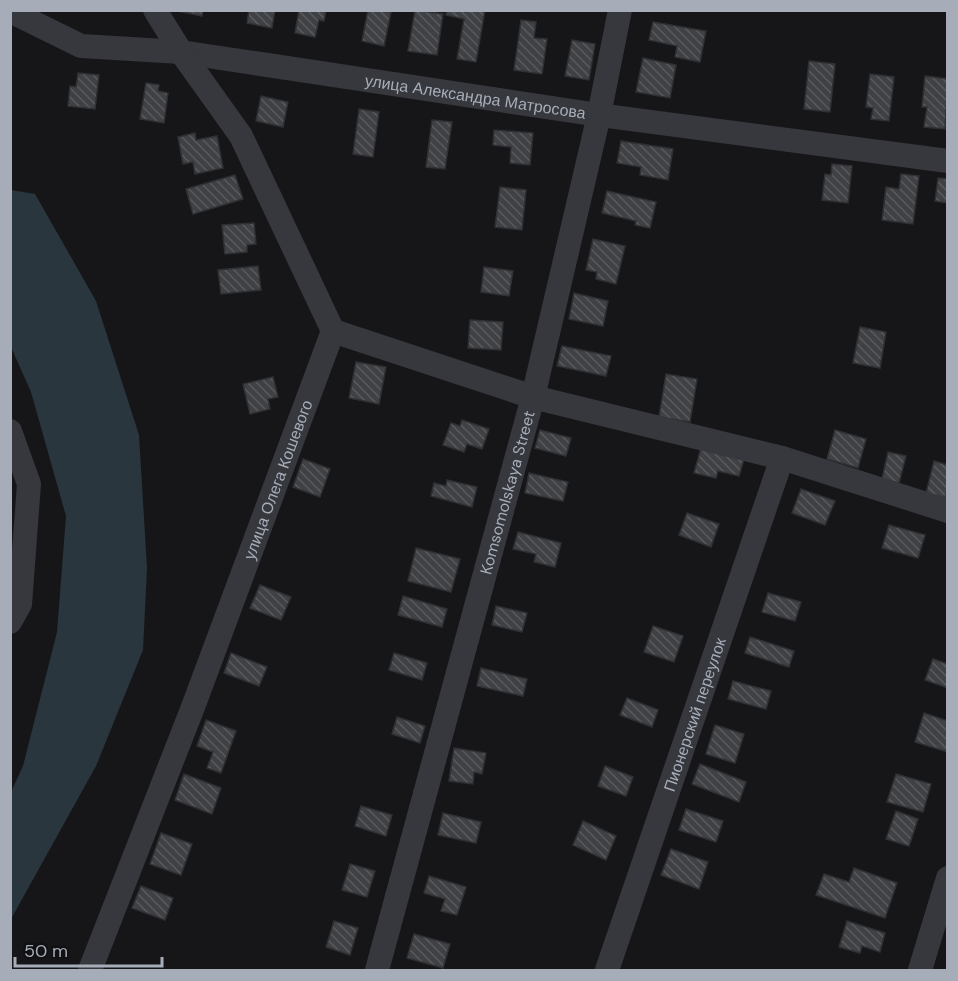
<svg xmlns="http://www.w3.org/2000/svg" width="958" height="981" viewBox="0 0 958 981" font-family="'DM Sans',sans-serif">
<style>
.water{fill:#2a363d}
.building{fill:url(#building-back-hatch);stroke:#2f3034;stroke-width:1.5}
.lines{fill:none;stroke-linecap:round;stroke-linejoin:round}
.minor{stroke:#36383d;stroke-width:24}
.labels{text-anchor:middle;stroke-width:5;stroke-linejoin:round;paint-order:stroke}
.street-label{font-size:16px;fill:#a6adb9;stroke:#111113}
</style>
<defs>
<pattern id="building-back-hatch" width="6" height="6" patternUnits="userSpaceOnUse" patternTransform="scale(1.5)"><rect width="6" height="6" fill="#3f4145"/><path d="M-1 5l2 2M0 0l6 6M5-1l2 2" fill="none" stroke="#585a5e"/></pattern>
</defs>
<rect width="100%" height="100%" fill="#161618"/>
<polygon class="water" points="11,190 35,194 96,301 139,435 147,568 143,650 96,766 11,919 11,792 23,766 57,632 66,516 31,392 11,347"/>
<g class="building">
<polygon points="173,10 203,10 202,16"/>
<polygon points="249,10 275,10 272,28 247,23"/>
<polygon points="299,10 326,10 324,21 319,20 315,37 295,33"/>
<polygon points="368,10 391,12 384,46 362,41"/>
<polygon points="415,10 443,14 437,55 408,51"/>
<polygon points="447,10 485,10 476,62 457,59 464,19 446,15"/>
<polygon points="521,20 536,22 534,38 547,39 542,74 514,70"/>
<polygon points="653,22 706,31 700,62 675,57 677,46 649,40"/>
<polygon points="572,40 595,44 589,80 565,76"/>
<polygon points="643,58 676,65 670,98 636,92"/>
<polygon points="809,61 835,64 830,112 804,109"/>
<polygon points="78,73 99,75 95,109 68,106 70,86 76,87"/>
<polygon points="870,74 894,77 889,121 871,119 873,108 866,107"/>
<polygon points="925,76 948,79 945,129 924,127 927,107 922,107"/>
<polygon points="146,83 159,85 158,91 168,93 164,123 140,119"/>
<polygon points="261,96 288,102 283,127 256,121"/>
<polygon points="359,109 379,112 373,157 353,154"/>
<polygon points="432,120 452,122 445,169 426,167"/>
<polygon points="494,130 533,133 530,165 510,163 511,147 493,145"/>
<polygon points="195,133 196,140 217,136 223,168 195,174 193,162 183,164 178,137"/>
<polygon points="621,141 673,149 668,180 640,175 641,167 617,163"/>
<polygon points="832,164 852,166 848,203 822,200 825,174 831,175"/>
<polygon points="901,174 919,176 913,224 882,220 886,187 899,189"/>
<polygon points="235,175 243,199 193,214 186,189"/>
<polygon points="938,178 948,179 948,203 935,201"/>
<polygon points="500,187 526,190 522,230 495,227"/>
<polygon points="607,191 656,202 650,228 635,225 636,221 602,213"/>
<polygon points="254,223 256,244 247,245 247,252 225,254 222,225"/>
<polygon points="593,239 625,246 616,284 596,279 597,272 586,270"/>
<polygon points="258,266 261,290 221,294 218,270"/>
<polygon points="484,267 513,271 509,296 481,292"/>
<polygon points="574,293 608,301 603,326 569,319"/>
<polygon points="470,320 503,322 501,350 468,348"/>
<polygon points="860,327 886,332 880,368 853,363"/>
<polygon points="562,346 611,356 606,376 557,366"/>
<polygon points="356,362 386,367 379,404 349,398"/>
<polygon points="666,374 697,379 690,422 659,417"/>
<polygon points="273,377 278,397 268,399 270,409 250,414 243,384"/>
<polygon points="462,420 489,429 482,449 467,444 464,452 443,445 451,423 460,426"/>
<polygon points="540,430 571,438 566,456 535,448"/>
<polygon points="835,430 866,439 858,468 827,459"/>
<polygon points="701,448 744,459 739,476 718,471 716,478 694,473"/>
<polygon points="888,452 906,456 899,483 882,479"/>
<polygon points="303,459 330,469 320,497 293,487"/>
<polygon points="934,461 948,465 948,489 945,498 926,493"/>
<polygon points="529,473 568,482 563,501 525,493"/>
<polygon points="447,480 477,487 472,507 431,496 434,483 446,486"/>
<polygon points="801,489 835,501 825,525 792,513"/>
<polygon points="687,513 719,524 711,547 679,535"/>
<polygon points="889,525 925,535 918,558 882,548"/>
<polygon points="518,532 561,543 555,567 534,562 536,554 513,549"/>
<polygon points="416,548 460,559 451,592 408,581"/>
<polygon points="260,585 291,597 281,620 250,608"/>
<polygon points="768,593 801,602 795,621 762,612"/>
<polygon points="403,596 447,609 442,627 398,615"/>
<polygon points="496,606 527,613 522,632 492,625"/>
<polygon points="653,626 683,636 674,662 644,652"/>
<polygon points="750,637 794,651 789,667 745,653"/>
<polygon points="231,653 267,667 259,686 224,673"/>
<polygon points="394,653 427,663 422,680 389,670"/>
<polygon points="933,659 948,664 948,688 925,680"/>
<polygon points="481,668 527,679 523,696 477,686"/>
<polygon points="733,681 771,691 766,709 728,699"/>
<polygon points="627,698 658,710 652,727 620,715"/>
<polygon points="924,713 948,721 948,752 915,742"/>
<polygon points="397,717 425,726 420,743 392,734"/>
<polygon points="206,720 236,731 221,773 207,768 213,752 197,746"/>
<polygon points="715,725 744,734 735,763 706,754"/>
<polygon points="454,748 486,753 482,774 474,772 473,784 449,781"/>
<polygon points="700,764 746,782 739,802 692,784"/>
<polygon points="605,766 633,777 626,796 598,786"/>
<polygon points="184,774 221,788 212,814 175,800"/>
<polygon points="896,774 931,784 923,812 887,802"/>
<polygon points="361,806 392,815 386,836 355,826"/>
<polygon points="686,809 723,821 716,842 679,830"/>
<polygon points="896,811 918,819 909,846 886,839"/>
<polygon points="443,813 481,822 476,843 438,835"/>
<polygon points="583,821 616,836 606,860 573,845"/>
<polygon points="161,833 192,844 181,875 150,864"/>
<polygon points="671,849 708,862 699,889 661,875"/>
<polygon points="350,864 375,871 367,897 342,890"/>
<polygon points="854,868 897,883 885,918 816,895 824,874 849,882"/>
<polygon points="429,876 466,887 457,915 441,911 445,899 424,893"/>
<polygon points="141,886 173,898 165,920 132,908"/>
<polygon points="334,921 358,928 350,955 326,947"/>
<polygon points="847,921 885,933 880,952 862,946 860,953 839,947"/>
<polygon points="414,934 450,944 443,968 407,958"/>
</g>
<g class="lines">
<g class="minor">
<path id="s1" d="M10,11L81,46L181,52L599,115L948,161"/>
<polyline points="333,331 533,397 782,458 948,511"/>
<polyline points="10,431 29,484 20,604 10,622"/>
<path id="s2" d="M90,970L193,707L333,331L241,136L181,52L155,10"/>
<path id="s3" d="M377,970L533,397L599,115L620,10"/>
<path id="s4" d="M607,970L782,458"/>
<polyline points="920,970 948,878"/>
</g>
</g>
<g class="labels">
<g class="street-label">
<text dy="6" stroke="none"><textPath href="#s1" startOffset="477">улица Александра Матросова</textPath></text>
<text dy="6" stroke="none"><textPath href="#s2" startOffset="525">улица Олега Кошевого</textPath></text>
<text dy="6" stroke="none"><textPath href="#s3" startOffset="495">Komsomolskaya Street</textPath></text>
<text dy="6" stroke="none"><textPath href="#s4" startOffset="270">Пионерский переулок</textPath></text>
</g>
</g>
<rect width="958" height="981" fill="none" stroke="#a6adb9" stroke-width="24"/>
<path d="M15 957v9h147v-9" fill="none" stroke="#a6adb9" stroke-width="3"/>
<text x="24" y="957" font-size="18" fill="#a6adb9" stroke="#111113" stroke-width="4.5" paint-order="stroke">50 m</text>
</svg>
